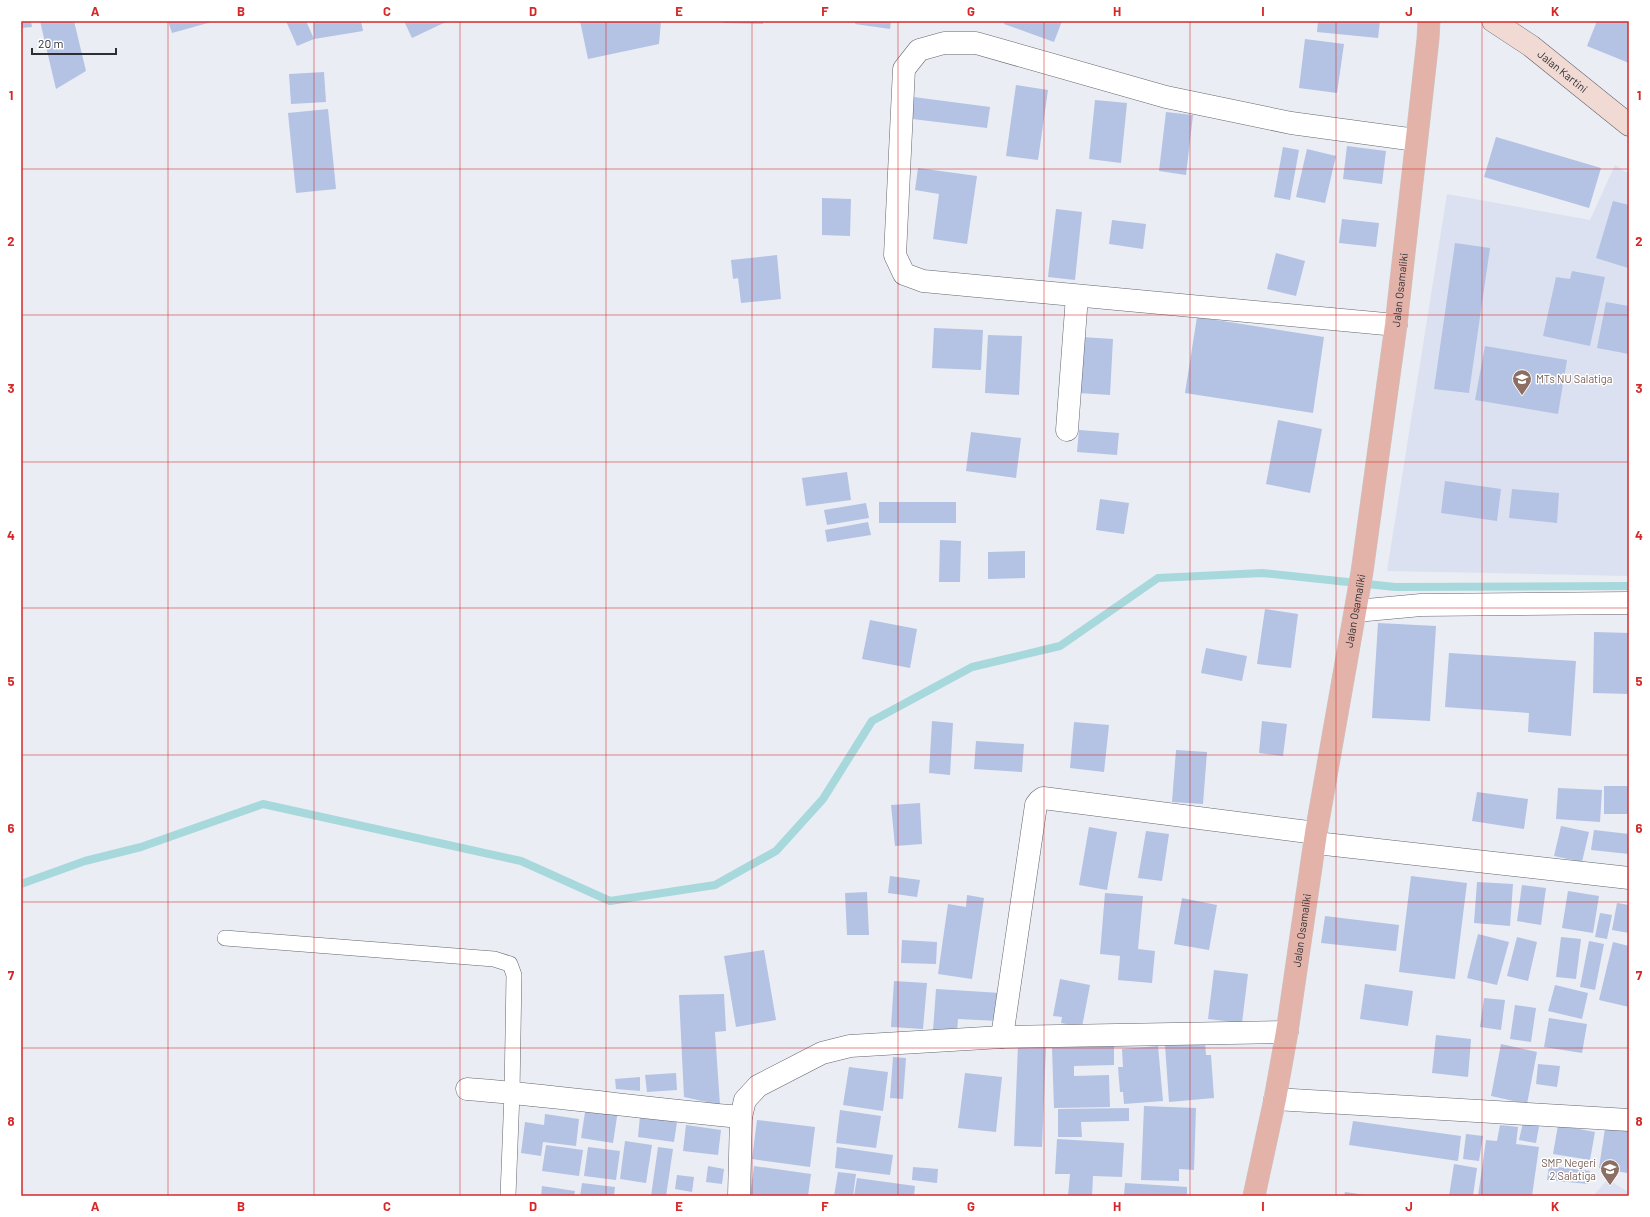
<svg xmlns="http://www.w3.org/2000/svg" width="1650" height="1217" viewBox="0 0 1650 1217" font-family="Barlow,sans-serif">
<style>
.built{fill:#dbe1f0}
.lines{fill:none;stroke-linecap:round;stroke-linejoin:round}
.stream{stroke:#a7d8dc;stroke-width:8}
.building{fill:#b4c2e4}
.lane-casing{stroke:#64666d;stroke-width:16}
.street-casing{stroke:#64666d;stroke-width:23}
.secondary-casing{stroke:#64666d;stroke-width:23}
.primary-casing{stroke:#c8c9c9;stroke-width:23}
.lane{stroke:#fff;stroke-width:15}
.street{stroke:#fff;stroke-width:22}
.secondary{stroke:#f1d9d4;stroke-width:22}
.primary{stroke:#e3b3aa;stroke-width:22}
.grid{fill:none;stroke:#d62828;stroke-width:1;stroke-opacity:0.55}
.labels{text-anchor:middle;stroke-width:3;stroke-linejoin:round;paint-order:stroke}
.street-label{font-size:11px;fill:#2d2e31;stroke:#fff}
.education-label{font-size:11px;fill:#785e54;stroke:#fff;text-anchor:start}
.neatline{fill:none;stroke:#d62828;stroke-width:1.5}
.grid-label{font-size:13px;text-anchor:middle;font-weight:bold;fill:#d62828}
</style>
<rect width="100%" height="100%" fill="#eaedf4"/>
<g class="built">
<polygon points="1615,165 1629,174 1629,576 1387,571 1447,194 1590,220"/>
<polygon points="1608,1179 1629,1193 1629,1196 1593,1196"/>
</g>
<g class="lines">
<polyline class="stream" points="21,884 85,861 141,847 263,804 521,861 610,901 715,885 776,851 823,799 872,721 972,667 1060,646 1158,578 1262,573 1395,587 1629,586"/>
</g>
<g class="building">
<polygon points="21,21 31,21 32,27 21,28"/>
<polygon points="40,21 74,21 86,71 56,89"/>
<polygon points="168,21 215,21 172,33"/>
<polygon points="286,21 306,21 314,39 297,46"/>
<polygon points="313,21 361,21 363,31 314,39"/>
<polygon points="404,21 448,21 412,38"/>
<polygon points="580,21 661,21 659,44 588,59"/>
<polygon points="724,21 763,21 763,24 724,23"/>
<polygon points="856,21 891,21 890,29 855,24"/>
<polygon points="1005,21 1062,21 1054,42 1004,24"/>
<polygon points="1318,21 1380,21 1378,38 1317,32"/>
<polygon points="1597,21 1629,21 1629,63 1587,46"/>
<polygon points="1305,39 1344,44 1337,93 1299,88"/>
<polygon points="324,72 326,102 291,104 289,74"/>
<polygon points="1016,85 1048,90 1038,160 1006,156"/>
<polygon points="906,96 990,107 987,128 904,118"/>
<polygon points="1095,100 1127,103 1121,163 1089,159"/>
<polygon points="328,109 336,189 296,193 288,113"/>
<polygon points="1166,112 1193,115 1186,175 1159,171"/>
<polygon points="1496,137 1601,168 1589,208 1484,177"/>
<polygon points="1347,146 1386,151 1382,184 1343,179"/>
<polygon points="1283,147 1299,150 1290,200 1274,197"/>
<polygon points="1307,149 1336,156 1325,203 1296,197"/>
<polygon points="918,168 977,176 967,244 933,239 939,194 915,190"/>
<polygon points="822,198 851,199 850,236 822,235"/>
<polygon points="1613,201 1629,205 1628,268 1596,258"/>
<polygon points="1056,209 1082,212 1075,280 1048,277"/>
<polygon points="1342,219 1379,223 1376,247 1339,243"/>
<polygon points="1112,220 1146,224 1143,249 1109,244"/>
<polygon points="1455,243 1490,248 1469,393 1434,389"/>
<polygon points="1276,253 1305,261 1296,296 1267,289"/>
<polygon points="777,255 781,299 741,303 738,278 733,279 731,260"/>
<polygon points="1572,271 1605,277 1590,346 1543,336 1556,277 1570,279"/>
<polygon points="1606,302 1629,306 1629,354 1597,348"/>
<polygon points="1197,317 1324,337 1313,413 1185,393"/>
<polygon points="934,328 983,330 981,370 932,368"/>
<polygon points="988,335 1022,336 1019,395 985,393"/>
<polygon points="1082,337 1113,339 1110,395 1079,393"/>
<polygon points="1485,346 1567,360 1558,414 1475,400"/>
<polygon points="1278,420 1322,429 1310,493 1266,484"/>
<polygon points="1079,430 1119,433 1117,455 1077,452"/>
<polygon points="971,432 1021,438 1016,478 966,471"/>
<polygon points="847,472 851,500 806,506 802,478"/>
<polygon points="1445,481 1501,489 1497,521 1441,513"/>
<polygon points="1512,489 1559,493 1557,523 1509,518"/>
<polygon points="1100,499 1129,503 1124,534 1096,530"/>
<rect x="879" y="502" width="77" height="21"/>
<polygon points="866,503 869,518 827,525 824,510"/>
<polygon points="868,522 871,535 827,542 825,530"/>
<polygon points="940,540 961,541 960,582 939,582"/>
<polygon points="1025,551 1025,578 988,579 988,552"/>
<polygon points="1265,609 1298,614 1291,668 1257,664"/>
<polygon points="870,620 917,629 910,668 862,659"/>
<polygon points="1378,623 1436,626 1430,721 1372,718"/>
<polygon points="1594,632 1629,633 1629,694 1593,693"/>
<polygon points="1206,648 1247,656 1242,681 1201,673"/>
<polygon points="1449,653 1576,661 1571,736 1528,732 1529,713 1445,707"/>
<polygon points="932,721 953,723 950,775 929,773"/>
<polygon points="1262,721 1287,724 1283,756 1259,753"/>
<polygon points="1074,722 1109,725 1104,772 1070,768"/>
<polygon points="976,741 1024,744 1022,772 974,769"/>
<polygon points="1176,750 1207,752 1203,804 1172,802"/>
<rect x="1604" y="786" width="25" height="28"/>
<polygon points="1558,788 1602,790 1600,822 1556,819"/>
<polygon points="1477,792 1528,799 1524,829 1472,821"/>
<polygon points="920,803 922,844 895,846 891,805"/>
<polygon points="1561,826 1589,832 1582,862 1554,856"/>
<polygon points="1089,827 1117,832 1107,890 1079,885"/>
<polygon points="1594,830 1629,834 1629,854 1591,850"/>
<polygon points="1146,831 1169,834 1162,881 1138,878"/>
<polygon points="890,876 920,880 917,897 888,893"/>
<polygon points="1411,876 1467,883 1455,979 1399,972"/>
<polygon points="1477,882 1513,884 1510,926 1474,923"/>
<polygon points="1522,885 1546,888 1541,925 1517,921"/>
<polygon points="1568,891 1599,896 1593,933 1562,928"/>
<polygon points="867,892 869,935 847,935 845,893"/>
<polygon points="1105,893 1143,896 1138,949 1155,951 1152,983 1118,980 1120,956 1100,954"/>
<polygon points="967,895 984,898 972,979 938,974 948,904 966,907"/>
<polygon points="1182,898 1217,905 1209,950 1174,944"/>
<polygon points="1617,903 1629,905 1629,933 1612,930"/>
<polygon points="1600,913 1612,915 1607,939 1595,937"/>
<polygon points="1325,916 1399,925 1396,951 1321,943"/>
<polygon points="1478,934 1509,942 1497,985 1467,978"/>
<polygon points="1517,937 1537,942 1528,981 1507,976"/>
<polygon points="1561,937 1581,939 1576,979 1556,977"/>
<polygon points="902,940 937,942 936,964 901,963"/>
<polygon points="1589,941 1604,944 1595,990 1580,987"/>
<polygon points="1613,942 1629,946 1629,1007 1599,1000"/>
<polygon points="764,950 776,1020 736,1027 724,956"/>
<polygon points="1214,970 1248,974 1242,1023 1208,1019"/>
<polygon points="1060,979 1090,985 1082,1027 1061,1023 1062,1017 1053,1016"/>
<polygon points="894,981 927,983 923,1029 891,1027"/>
<polygon points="1365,984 1413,991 1408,1026 1360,1019"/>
<polygon points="1555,985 1588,993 1582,1019 1548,1011"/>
<polygon points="936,989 1001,993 999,1021 958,1019 957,1033 933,1031"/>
<polygon points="724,994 726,1031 715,1032 720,1105 684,1097 679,995"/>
<polygon points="1484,998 1505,1000 1501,1030 1480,1027"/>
<polygon points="1515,1005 1536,1008 1531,1042 1510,1039"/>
<polygon points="1549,1018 1587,1024 1582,1053 1544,1047"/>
<polygon points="1436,1035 1471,1039 1468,1077 1432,1073"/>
<polygon points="1205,1041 1206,1055 1211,1055 1214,1098 1169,1102 1165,1045"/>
<polygon points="1018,1044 1046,1046 1042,1147 1014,1146"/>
<polygon points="1501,1044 1537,1052 1527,1104 1491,1096"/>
<polygon points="1114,1046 1114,1065 1074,1066 1074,1076 1109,1075 1110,1107 1054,1108 1052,1048"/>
<polygon points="1158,1046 1163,1101 1124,1104 1123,1092 1120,1092 1118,1067 1123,1067 1122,1049"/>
<polygon points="893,1057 906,1058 903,1099 890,1098"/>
<polygon points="1538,1064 1560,1066 1557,1087 1536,1084"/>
<polygon points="849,1067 888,1072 883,1111 843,1105"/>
<polygon points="676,1073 677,1090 647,1092 645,1075"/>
<polygon points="965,1073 1002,1077 996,1132 958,1128"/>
<polygon points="640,1077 640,1091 616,1089 615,1079"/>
<polygon points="586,1106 618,1110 613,1143 581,1138"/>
<polygon points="1144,1106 1196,1108 1194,1170 1179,1169 1179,1181 1141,1180"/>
<polygon points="1129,1108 1129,1121 1081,1122 1082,1137 1058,1137 1058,1109"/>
<polygon points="840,1110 881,1116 876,1148 836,1143"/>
<polygon points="545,1114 579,1119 576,1146 543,1142 541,1156 521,1153 525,1122 544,1125"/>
<polygon points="640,1116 677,1122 674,1142 638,1137"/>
<polygon points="1524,1118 1540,1121 1536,1143 1519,1140"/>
<polygon points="757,1120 815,1127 810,1167 752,1159"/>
<polygon points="1353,1121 1461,1136 1458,1161 1349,1145"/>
<polygon points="1606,1122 1629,1126 1629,1158 1627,1173 1599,1168"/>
<polygon points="686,1125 721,1130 718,1155 683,1151"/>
<polygon points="1500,1125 1518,1127 1516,1144 1539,1147 1532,1196 1478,1196 1486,1140 1497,1141"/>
<polygon points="1558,1125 1595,1132 1590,1160 1553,1154"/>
<polygon points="1466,1134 1483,1136 1479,1161 1463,1159"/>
<polygon points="1057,1139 1124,1143 1122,1177 1093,1176 1092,1196 1068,1196 1070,1174 1055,1174"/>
<polygon points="625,1141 652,1145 646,1183 620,1179"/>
<polygon points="546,1145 583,1150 579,1176 542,1171"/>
<polygon points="588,1147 620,1151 616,1180 584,1176"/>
<polygon points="658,1147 673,1149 666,1196 651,1196"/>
<polygon points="837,1147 893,1155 890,1175 835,1168"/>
<polygon points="1454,1164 1477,1168 1473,1196 1449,1196"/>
<polygon points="708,1166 724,1169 722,1184 706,1182"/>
<polygon points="754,1166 811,1174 808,1196 750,1196"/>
<polygon points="1549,1166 1590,1171 1588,1184 1547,1180"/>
<polygon points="913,1167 938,1169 937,1183 912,1180"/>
<polygon points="838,1172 856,1174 853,1196 834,1196"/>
<polygon points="677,1175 694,1177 692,1192 675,1189"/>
<polygon points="857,1178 915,1186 914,1196 854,1196"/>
<polygon points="582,1183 615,1187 614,1196 580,1196"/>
<polygon points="1125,1183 1187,1187 1187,1196 1124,1196"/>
<polygon points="542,1186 575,1191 574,1196 541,1196"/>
<polygon points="1345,1192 1366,1195 1366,1196 1344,1196"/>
</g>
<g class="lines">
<defs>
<polyline id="lane" points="225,938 494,959 510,964 514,975 512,1093 508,1196"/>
<g id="street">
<polyline points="1396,325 923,281 904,274 895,255 904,69 919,50 944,43 976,43 1166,97 1291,123 1416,140"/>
<polyline points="1067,430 1077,296"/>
<polyline points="1356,611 1421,605 1629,603"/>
<polyline points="1316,843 1629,878"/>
<polyline points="1002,1037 1036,805 1039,801 1043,798 1316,833"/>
<path d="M467,1089C558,1096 649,1109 741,1117"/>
<polyline points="1275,1099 1629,1120"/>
<polyline points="739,1196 741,1117 745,1100 758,1086 822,1053 850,1046 1002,1037 1287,1032"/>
</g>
<g id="secondary">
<path id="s1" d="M1493,21L1531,46L1629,125"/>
</g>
<g id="primary">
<path id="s2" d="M1254,1196L1275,1099L1287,1032L1316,833L1362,572L1396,325L1428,39L1429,21"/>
</g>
</defs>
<use href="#lane" class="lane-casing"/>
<use href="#street" class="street-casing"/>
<use href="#secondary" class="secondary-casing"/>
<use href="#primary" class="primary-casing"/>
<use href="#lane" class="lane"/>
<use href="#street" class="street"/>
<use href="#secondary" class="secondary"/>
<use href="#primary" class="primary"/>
</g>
<path class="grid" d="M168,21V1196M314,21V1196M460,21V1196M606,21V1196M752,21V1196M898,21V1196M1044,21V1196M1190,21V1196M1336,21V1196M1482,21V1196M21,169H1629M21,315H1629M21,462H1629M21,608H1629M21,755H1629M21,902H1629M21,1048H1629"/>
<defs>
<symbol id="school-pin" viewBox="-11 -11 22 30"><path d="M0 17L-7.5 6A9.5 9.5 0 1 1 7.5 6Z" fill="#8d6e63" stroke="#fff"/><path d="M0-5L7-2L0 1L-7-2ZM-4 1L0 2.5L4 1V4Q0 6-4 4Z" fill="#fff"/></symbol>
</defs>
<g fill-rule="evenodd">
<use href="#school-pin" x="1511" y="368" width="22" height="30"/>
<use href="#school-pin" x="1599" y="1158" width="22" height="30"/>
</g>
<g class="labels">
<g class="street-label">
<text dy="4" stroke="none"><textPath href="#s1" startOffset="86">Jalan Kartini</textPath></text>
<text dy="4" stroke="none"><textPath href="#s2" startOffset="918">Jalan Osamaliki</textPath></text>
<text dy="4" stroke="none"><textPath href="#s2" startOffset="594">Jalan Osamaliki</textPath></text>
<text dy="4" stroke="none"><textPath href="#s2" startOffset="270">Jalan Osamaliki</textPath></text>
</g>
<g class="education-label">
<text x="1536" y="383">MTs NU Salatiga</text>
<text x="1596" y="1167" text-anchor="end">SMP Negeri<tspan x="1596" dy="13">2 Salatiga</tspan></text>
</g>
</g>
<rect width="1650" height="1217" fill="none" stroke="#ffffff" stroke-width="44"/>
<path d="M32 48v6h84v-6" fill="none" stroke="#2d2e31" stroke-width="2"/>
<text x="38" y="48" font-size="12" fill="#2d2e31" stroke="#ffffff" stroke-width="3" paint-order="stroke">20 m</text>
<rect x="22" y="22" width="1606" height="1173" class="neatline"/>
<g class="grid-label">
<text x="95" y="16">A</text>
<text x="241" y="16">B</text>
<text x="387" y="16">C</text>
<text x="533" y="16">D</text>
<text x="679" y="16">E</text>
<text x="825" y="16">F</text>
<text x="971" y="16">G</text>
<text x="1117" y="16">H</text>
<text x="1263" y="16">I</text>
<text x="1409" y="16">J</text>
<text x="1555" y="16">K</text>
<text x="11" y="100">1</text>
<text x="1639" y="100">1</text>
<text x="11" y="246">2</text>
<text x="1639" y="246">2</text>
<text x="11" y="393">3</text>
<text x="1639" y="393">3</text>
<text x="11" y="540">4</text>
<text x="1639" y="540">4</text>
<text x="11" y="686">5</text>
<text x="1639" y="686">5</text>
<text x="11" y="833">6</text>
<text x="1639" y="833">6</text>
<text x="11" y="980">7</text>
<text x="1639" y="980">7</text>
<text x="11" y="1126">8</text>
<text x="1639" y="1126">8</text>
<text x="95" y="1211">A</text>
<text x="241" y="1211">B</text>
<text x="387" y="1211">C</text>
<text x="533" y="1211">D</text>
<text x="679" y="1211">E</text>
<text x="825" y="1211">F</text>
<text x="971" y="1211">G</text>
<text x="1117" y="1211">H</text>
<text x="1263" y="1211">I</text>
<text x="1409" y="1211">J</text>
<text x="1555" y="1211">K</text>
</g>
</svg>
